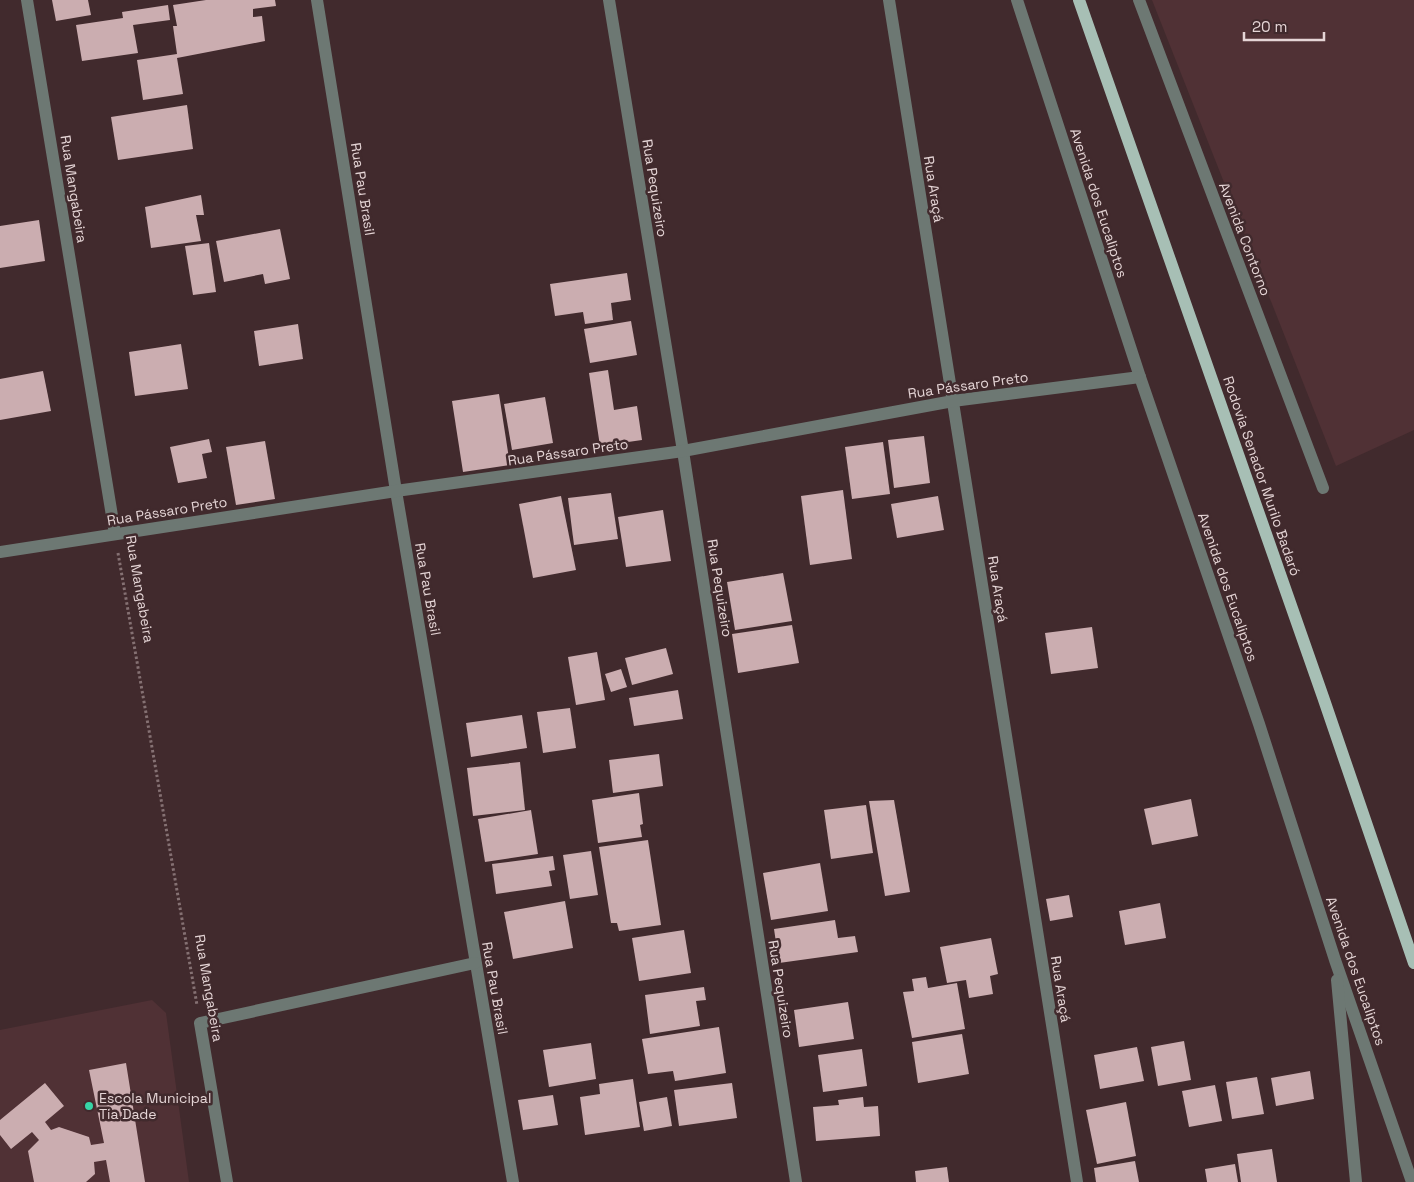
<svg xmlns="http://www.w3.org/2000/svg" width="1414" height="1182" viewBox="0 0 1414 1182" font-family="'Space Grotesk',sans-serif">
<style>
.built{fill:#503135}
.building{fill:#cbadb0}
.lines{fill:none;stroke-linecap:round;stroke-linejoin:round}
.path{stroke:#857173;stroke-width:3;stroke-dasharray:2.5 2.5;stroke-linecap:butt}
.minor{stroke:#6d7873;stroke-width:12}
.major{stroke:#a7bfb5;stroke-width:12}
.poi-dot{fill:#37d4a6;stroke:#412a2d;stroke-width:2}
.labels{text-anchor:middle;stroke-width:5;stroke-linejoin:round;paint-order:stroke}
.street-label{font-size:14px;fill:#e5d5d6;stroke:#412a2d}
.poi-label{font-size:14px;fill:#e5d5d6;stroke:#412a2d;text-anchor:start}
</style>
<rect width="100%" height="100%" fill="#412a2d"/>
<g class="built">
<polygon points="1152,0 1414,0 1414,430 1336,466"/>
<polygon points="152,1000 166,1013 189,1182 0,1182 0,1030"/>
</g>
<g class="building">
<polygon points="52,0 88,0 91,15 56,21"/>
<polygon points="206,0 275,0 276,6 253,9 253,17 262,16 265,41 177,58 183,94 143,100 137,60 177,54 173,26 177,26 173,5"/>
<polygon points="168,5 170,20 133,25 138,53 82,61 76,25 123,18 122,12"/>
<polygon points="187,105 193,149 118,160 111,117"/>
<polygon points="201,195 204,215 196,215 201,241 151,248 145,207"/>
<polygon points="39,220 45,261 0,268 0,226"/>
<polygon points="280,229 290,279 265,284 263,274 224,282 216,241"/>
<polygon points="209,243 216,292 193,295 185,246"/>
<polygon points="627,273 631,300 611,303 613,320 585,324 583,312 555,316 550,284"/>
<polygon points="631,321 637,355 590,363 584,329"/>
<polygon points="298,324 303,359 259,366 254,331"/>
<polygon points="181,344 188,389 135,396 129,352"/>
<polygon points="608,370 614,410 637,406 642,440 600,446 589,373"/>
<polygon points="43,371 51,411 0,420 0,379"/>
<polygon points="499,394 510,465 463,472 452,401"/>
<polygon points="545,397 553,443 512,450 504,404"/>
<polygon points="924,436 930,483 894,488 888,440"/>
<polygon points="209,439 212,452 202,454 207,478 178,483 170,447"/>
<polygon points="265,441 275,499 236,505 226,447"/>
<polygon points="883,442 890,494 852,499 845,447"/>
<polygon points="843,490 852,559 810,565 801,496"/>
<polygon points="611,493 618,539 574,545 568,498"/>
<polygon points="561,496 576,570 533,578 519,504"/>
<polygon points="938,496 944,530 897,538 891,504"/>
<polygon points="663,510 671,561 626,567 618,517"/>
<polygon points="783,573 792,621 735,630 727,582"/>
<polygon points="792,625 799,663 738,673 732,634"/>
<polygon points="1092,627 1098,668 1051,674 1045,633"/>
<polygon points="666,648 673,674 632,685 625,658"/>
<polygon points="597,652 605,700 576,705 568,657"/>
<polygon points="621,669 627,687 611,692 605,674"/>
<polygon points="678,690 683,719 634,726 629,698"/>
<polygon points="570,708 576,748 543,753 537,712"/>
<polygon points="522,715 527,748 471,757 466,723"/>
<polygon points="659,754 663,786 613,793 609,760"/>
<polygon points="520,762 525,810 473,816 467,768"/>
<polygon points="639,793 643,824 640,825 642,837 598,843 592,800"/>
<polygon points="1191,799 1198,836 1152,845 1144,809"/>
<polygon points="894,800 910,892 885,896 869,801"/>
<polygon points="866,805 873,853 831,859 824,810"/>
<polygon points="531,810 538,854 485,862 478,819"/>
<polygon points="648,840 661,925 619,931 617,923 611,923 599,847"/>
<polygon points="591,851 598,895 570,899 563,855"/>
<polygon points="553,856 555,870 549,871 552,886 496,894 492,864"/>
<polygon points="820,863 828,911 771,920 763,873"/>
<polygon points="1069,895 1073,917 1050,921 1046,899"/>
<polygon points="565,901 573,948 513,959 504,912"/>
<polygon points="1160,903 1166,938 1125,945 1119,911"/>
<polygon points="835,920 838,938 855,936 858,952 779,963 774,929"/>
<polygon points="684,930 691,973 639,981 632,938"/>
<polygon points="991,938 998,974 990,976 993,994 969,998 966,980 947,983 940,947"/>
<polygon points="926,977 928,988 957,983 965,1029 912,1038 903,992 914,991 912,979"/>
<polygon points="704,987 706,1000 696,1001 700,1026 650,1034 645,995"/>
<polygon points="848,1002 854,1039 799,1047 794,1010"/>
<polygon points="719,1027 726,1073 675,1081 673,1071 648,1074 642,1039"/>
<polygon points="962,1034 969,1074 918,1083 912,1042"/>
<polygon points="1184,1041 1191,1080 1158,1086 1151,1047"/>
<polygon points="591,1043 596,1079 549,1087 543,1050"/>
<polygon points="1137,1047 1144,1081 1100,1089 1094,1055"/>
<polygon points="862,1049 867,1086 823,1092 818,1055"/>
<polygon points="126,1063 145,1182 110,1182 106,1160 94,1162 95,1174 86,1182 34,1182 28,1151 39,1140 32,1132 11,1149 0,1135 0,1120 45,1083 64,1106 45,1122 51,1130 59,1127 89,1137 91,1145 104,1143 89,1070"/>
<polygon points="1310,1071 1314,1099 1276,1106 1271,1078"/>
<polygon points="1257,1077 1264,1114 1232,1119 1226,1082"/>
<polygon points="633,1079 640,1127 585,1135 580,1097 600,1094 599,1084"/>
<polygon points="732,1083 737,1118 679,1126 674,1090"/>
<polygon points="1215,1085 1222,1121 1189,1127 1182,1091"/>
<polygon points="553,1095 558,1125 523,1130 518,1100"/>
<polygon points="667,1097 672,1126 644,1131 639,1102"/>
<polygon points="863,1097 864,1107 878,1106 880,1136 816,1141 813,1107 839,1105 838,1100"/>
<polygon points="1126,1102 1136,1156 1097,1164 1086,1110"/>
<polygon points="1272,1149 1277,1182 1241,1182 1237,1154"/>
<polygon points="1135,1161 1139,1182 1096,1182 1094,1168"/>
<polygon points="1235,1164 1238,1182 1207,1182 1205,1169"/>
<polygon points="947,1167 949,1182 916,1182 915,1171"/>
</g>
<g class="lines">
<polyline class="path" points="118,553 197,1005"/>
<g class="minor">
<polyline points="27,0 115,534"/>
<polyline points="317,0 396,491 513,1182"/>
<polyline points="609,0 683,451 796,1182"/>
<polyline points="889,0 1077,1182"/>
<polyline points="1017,0 1140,377 1259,724 1335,960 1412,1182"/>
<polyline points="1139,0 1323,488"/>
<polyline points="0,552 396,491 683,451 953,401 1140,377"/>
<polyline points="1337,980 1356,1182"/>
<polyline points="227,1182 200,1023 475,963"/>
</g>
<path class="major" d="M1079,0C1192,320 1305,641 1414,963"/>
</g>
<circle class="poi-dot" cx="89" cy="1106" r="5"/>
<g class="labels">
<g class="street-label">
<text transform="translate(655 188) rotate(81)" y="5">Rua Pequizeiro</text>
<text transform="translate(74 189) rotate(81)" y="5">Rua Mangabeira</text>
<text transform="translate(363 189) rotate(81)" y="5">Rua Pau Brasil</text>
<text transform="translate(934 189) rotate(81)" y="5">Rua Araçá</text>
<text transform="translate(1099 203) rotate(72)" y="5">Avenida dos Eucaliptos</text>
<text transform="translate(1245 239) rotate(69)" y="5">Avenida Contorno</text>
<text transform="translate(968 385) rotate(-8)" y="5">Rua Pássaro Preto</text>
<text transform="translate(568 452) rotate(-8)" y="5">Rua Pássaro Preto</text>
<text transform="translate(1262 476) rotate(71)" y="5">Rodovia Senador Murilo Badaró</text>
<text transform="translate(167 511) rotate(-9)" y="5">Rua Pássaro Preto</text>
<text transform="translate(1228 587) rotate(71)" y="5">Avenida dos Eucaliptos</text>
<text transform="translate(720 588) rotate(81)" y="5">Rua Pequizeiro</text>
<text transform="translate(140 589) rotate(80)" y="5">Rua Mangabeira</text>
<text transform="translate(428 589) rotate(80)" y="5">Rua Pau Brasil</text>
<text transform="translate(998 589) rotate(81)" y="5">Rua Araçá</text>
<text transform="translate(1356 971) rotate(71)" y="5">Avenida dos Eucaliptos</text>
<text transform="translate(209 988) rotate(80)" y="5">Rua Mangabeira</text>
<text transform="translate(495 988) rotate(80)" y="5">Rua Pau Brasil</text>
<text transform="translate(781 989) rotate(81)" y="5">Rua Pequizeiro</text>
<text transform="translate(1061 989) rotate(81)" y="5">Rua Araçá</text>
</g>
<g class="poi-label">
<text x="99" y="1103">Escola Municipal<tspan x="99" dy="16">Tia Dade</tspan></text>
</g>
</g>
<path d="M1244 32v8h80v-8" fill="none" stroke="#e5d5d6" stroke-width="2.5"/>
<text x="1252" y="32" font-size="15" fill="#e5d5d6" stroke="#412a2d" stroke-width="4" paint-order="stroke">20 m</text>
</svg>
